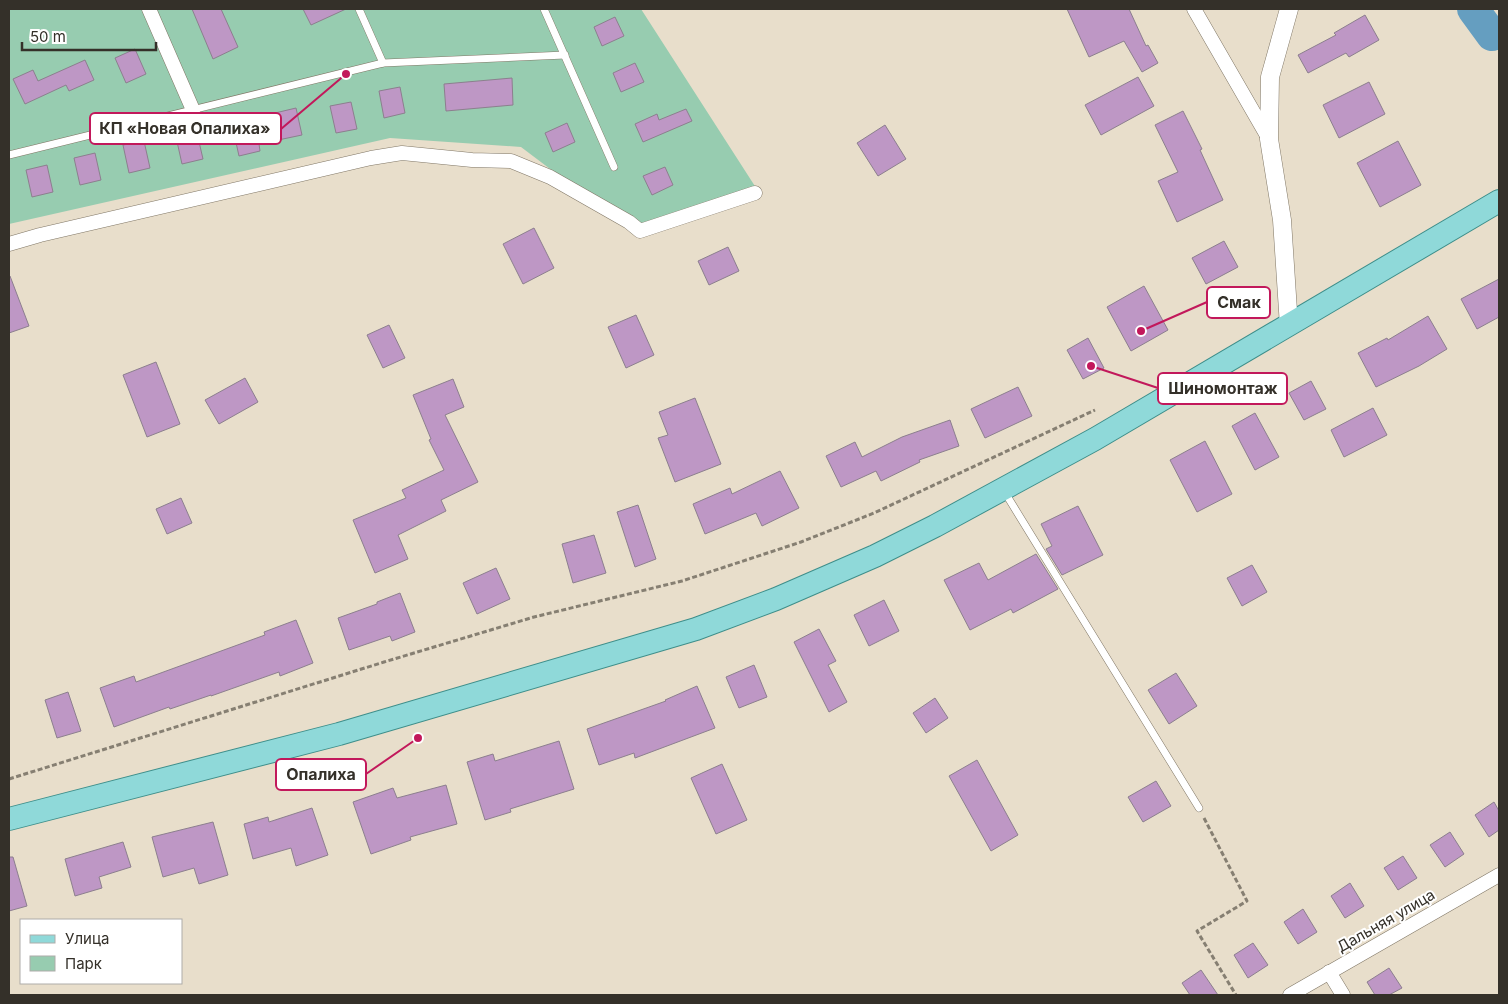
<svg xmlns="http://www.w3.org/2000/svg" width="1508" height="1004" viewBox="0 0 1508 1004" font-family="Inter,sans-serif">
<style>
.green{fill:#97ccb0}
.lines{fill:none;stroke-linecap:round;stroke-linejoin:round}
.river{stroke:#659ec0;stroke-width:32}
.building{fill:#be97c5;stroke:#8c7f8e}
.service-casing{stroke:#807766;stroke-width:8}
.minor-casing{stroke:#807766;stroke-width:15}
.tertiary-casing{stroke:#807766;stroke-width:19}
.primary-casing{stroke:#3e8e8a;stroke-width:24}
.path{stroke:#867f72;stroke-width:3;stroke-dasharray:5 2.5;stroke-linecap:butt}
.service{stroke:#fff;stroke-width:7}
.minor{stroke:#fff;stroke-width:14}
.tertiary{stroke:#fff;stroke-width:18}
.primary{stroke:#8fd9d9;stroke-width:22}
.labels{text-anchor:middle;stroke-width:4;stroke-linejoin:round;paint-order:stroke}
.street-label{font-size:15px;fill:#343029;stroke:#fff}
.leader{fill:none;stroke:#c2185b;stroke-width:2}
.callout-dot{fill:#c2185b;stroke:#fff;stroke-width:2}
.callout{fill:#fff;stroke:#c2185b;stroke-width:2}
.callout-label{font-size:16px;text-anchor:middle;font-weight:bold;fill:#343029}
</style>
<rect width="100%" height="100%" fill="#e8decb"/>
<polygon class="green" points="9,9 641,9 760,194 639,236 521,147 390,138 9,224"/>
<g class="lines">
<polyline class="river" points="1473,9 1492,35 1499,32"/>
</g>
<g class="building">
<polygon points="192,9 221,9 238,47 213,59"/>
<polygon points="303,9 346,9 311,25"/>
<polygon points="1067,9 1129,9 1146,46 1148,45 1158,63 1142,72 1124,41 1089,57"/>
<polygon points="1365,15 1379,40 1349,57 1346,53 1308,73 1298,55 1336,35 1334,33"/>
<polygon points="615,17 624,36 602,46 594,27"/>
<polygon points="135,49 146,74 126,83 115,58"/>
<polygon points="85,60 94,80 69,91 66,85 25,104 13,79 33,70 38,81"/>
<polygon points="635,63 644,82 621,92 613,73"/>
<polygon points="1138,77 1154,106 1101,135 1085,105"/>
<polygon points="512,78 513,105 446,111 444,84"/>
<polygon points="1369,82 1385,114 1339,138 1323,105"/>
<polygon points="400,87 405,113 384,118 379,91"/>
<polygon points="351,102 357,129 336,133 330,106"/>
<polygon points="296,108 302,135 259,144 260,151 239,156 233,129 276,119 275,113"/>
<polygon points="686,109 692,121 643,142 635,124 657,114 659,120"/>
<polygon points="1183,111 1202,149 1200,150 1223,200 1177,222 1158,181 1178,172 1155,125"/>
<polygon points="567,123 575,142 553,152 545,133"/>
<polygon points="885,125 906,159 878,176 857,143"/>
<polygon points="197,133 203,159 182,164 176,137"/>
<polygon points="144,141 150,168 129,173 123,145"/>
<polygon points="1398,141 1421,185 1380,207 1357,163"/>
<polygon points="95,153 101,180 80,185 74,158"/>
<polygon points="47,165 53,192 32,197 26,170"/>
<polygon points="665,167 673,185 652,195 643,176"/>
<polygon points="534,228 554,268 523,284 503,244"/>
<polygon points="1224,241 1238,267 1206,284 1192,258"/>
<polygon points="728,247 739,271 709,285 698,261"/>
<polygon points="9,276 10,276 29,326 9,333"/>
<polygon points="1499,279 1499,317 1477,329 1461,299"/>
<polygon points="1144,286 1168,330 1131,351 1107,307"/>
<polygon points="636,315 654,355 626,368 608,327"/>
<polygon points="1428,316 1447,349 1419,366 1376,387 1358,353 1387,338 1388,340"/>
<polygon points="389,325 405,358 383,368 367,335"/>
<polygon points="1088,338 1104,368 1083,379 1067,350"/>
<polygon points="156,362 180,424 147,437 123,375"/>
<polygon points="245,378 258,402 219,424 205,400"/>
<polygon points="453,379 464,407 445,415 478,482 441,500 446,511 398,535 408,559 375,573 353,520 406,498 402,490 444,470 429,440 431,439 413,395"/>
<polygon points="1311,381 1326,409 1304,420 1289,393"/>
<polygon points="1018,387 1032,416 985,438 971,409"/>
<polygon points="695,398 721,464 675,482 658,438 668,435 659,412"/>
<polygon points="1373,408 1387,435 1344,457 1331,430"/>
<polygon points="1255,413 1279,457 1255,470 1232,426"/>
<polygon points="950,420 959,446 919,460 920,462 881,481 876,471 841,487 826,456 855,442 862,457 902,437"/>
<polygon points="1205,441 1232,494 1197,512 1170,460"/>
<polygon points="780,471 799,508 762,526 756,513 705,534 693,504 730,488 732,494"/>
<polygon points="181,498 192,523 167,534 156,509"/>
<polygon points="638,505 656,559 635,567 617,512"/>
<polygon points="1078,506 1103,555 1062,575 1046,549 1052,546 1041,524"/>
<polygon points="594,535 606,573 573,583 562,544"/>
<polygon points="1036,554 1058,589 1013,613 1011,609 970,630 944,580 979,563 988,580"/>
<polygon points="1252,565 1267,592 1242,606 1227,578"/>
<polygon points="496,568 510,599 477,614 463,583"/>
<polygon points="400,593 415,632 392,641 390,636 349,650 338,618 377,604 377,602"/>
<polygon points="884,600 899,631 869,646 854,615"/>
<polygon points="296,620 313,663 280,676 279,672 211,696 211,695 170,709 169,707 114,727 100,688 134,676 136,682 265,635 264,632"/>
<polygon points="819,629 836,661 828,665 847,702 829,712 794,642"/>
<polygon points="754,665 767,697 739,708 726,677"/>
<polygon points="1176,673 1197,706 1169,724 1148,690"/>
<polygon points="697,686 715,728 635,758 634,753 599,765 587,729 666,701 665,700"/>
<polygon points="68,692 81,731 57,738 45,700"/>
<polygon points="935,698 948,718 926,733 913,713"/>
<polygon points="559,741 574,789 510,809 511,812 485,820 467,762 493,754 495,761"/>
<polygon points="977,760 1018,835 991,851 949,776"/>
<polygon points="722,764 747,820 716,834 691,778"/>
<polygon points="1156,781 1171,806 1143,822 1128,797"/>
<polygon points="446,785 457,824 410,837 411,840 371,854 353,802 393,788 397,798"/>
<polygon points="1494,802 1499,811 1499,830 1489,837 1475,815"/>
<polygon points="312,808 328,855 296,866 291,848 253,859 244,824 268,817 269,822"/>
<polygon points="213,822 228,875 199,884 194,868 163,877 152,837"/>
<polygon points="1450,832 1464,854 1445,867 1430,845"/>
<polygon points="123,842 131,867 99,877 102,888 75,896 65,859"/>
<polygon points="1403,856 1417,878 1398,890 1384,868"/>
<polygon points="9,857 13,857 27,906 9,911"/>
<polygon points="1350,883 1364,906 1345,918 1331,896"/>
<polygon points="1303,909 1317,932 1298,944 1284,922"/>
<polygon points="1253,943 1268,965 1248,978 1234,955"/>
<polygon points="1389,968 1402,988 1389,995 1375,995 1367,982"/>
<polygon points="1201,970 1218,995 1190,995 1182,983"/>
</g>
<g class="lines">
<defs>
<g id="service">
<polyline points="359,9 383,63"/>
<polyline points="544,9 614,167"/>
<polyline points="9,155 383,63 565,55"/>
<polyline points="1004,491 1199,808"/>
</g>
<g id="minor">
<polyline points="149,9 193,110"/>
<polyline points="1194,9 1269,139"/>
<polyline points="9,244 40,235 371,158 402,153 472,160 511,161 550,177 629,222 640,231 755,193"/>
<polyline points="1329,972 1343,995"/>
<polyline points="1290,995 1499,875"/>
</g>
<polyline id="tertiary" points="1289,9 1270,77 1269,139 1282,220 1289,326"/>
<polyline id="primary" points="9,819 339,734 696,629 776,599 875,556 935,526 1095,439 1499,201"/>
</defs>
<use href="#service" class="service-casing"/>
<use href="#minor" class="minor-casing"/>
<use href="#tertiary" class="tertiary-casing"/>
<use href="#primary" class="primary-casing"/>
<g class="path">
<polyline points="9,779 384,662 534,617 682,581 801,542 874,513 1095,410"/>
<polyline points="1204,818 1247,901 1197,931 1236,995"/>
</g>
<use href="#service" class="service"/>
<use href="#minor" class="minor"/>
<use href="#tertiary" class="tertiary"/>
<use href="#primary" class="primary"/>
</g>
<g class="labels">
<g class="street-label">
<text transform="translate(1386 921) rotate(-30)" y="5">Дальняя улица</text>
</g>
</g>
<path class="leader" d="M346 74L281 129M1141 331L1207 302M1091 366L1158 388M418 738L366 774"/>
<g class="callout-dot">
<circle cx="346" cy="74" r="5"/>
<circle cx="1141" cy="331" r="5"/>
<circle cx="1091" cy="366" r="5"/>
<circle cx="418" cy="738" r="5"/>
</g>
<g class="callout">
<rect x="90" y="113" width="191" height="31" rx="5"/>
<rect x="1207" y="287" width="63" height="31" rx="5"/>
<rect x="1158" y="373" width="129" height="31" rx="5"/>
<rect x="276" y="759" width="90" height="31" rx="5"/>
</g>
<g class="callout-label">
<text x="185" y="134">КП «Новая Опалиха»</text>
<text x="1239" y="308">Смак</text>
<text x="1223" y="394">Шиномонтаж</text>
<text x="321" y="780">Опалиха</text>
</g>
<rect width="1508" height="1004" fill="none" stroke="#343029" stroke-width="20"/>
<rect x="20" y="919" width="162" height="65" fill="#ffffff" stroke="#aeaca9"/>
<rect x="30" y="935" width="25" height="8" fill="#8fd9d9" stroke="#aeaca9"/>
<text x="65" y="944" font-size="15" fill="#343029">Улица</text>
<rect x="30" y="956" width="25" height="15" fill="#97ccb0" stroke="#aeaca9"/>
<text x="65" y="969" font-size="15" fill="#343029">Парк</text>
<path d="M22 42v8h134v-8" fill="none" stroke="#343029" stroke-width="2.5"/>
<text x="30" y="42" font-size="15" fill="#343029" stroke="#ffffff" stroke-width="4" paint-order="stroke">50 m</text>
</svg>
